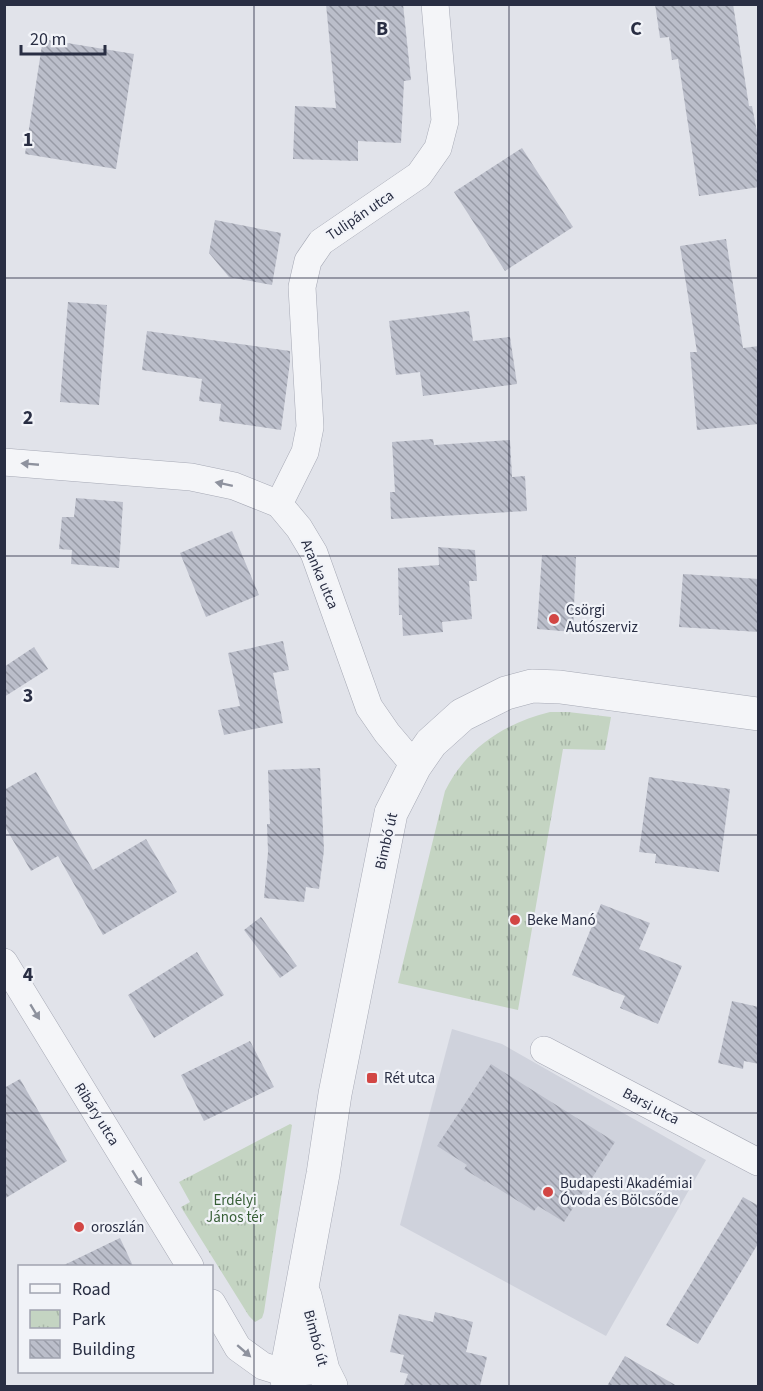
<svg xmlns="http://www.w3.org/2000/svg" width="763" height="1391" viewBox="0 0 763 1391" font-family="'Source Sans 3',sans-serif">
<style>
.built{fill:#cfd2dc}
.park{fill:url(#park-tufts)}
.building{fill:url(#building-back-hatch)}
.lines{fill:none;stroke-linecap:round;stroke-linejoin:round}
.minor-casing{stroke:#a6a9b5;stroke-width:28}
.tertiary-casing{stroke:#a6a9b5;stroke-width:34}
.minor{stroke:#f4f5f8;stroke-width:27}
.tertiary{stroke:#f4f5f8;stroke-width:33}
.oneway{fill:#8e929e}
.grid{fill:none;stroke:#292e43;stroke-width:1.5;stroke-opacity:0.55}
.poi-dot{fill:#d24644;stroke:#f1f3f8;stroke-width:2}
.labels{text-anchor:middle;stroke-width:4.5;stroke-linejoin:round;paint-order:stroke}
.street-label{font-size:15px;fill:#292e43;stroke:#f1f3f8}
.poi-label{font-size:15px;fill:#292e43;stroke:#f1f3f8;text-anchor:start}
.park-label{font-size:15px;fill:#375f36;stroke:#f1f3f8}
.grid-label{font-size:20px;text-anchor:middle;font-weight:bold;fill:#292e43;stroke:#f1f3f8;stroke-width:4.5;stroke-linejoin:round;paint-order:stroke}
</style>
<defs>
<pattern id="park-tufts" width="24" height="20" patternUnits="userSpaceOnUse" patternTransform="scale(1.5)"><rect width="24" height="20" fill="#c4d4c2"/><path d="M3 7l-1-3M5 7V3M7 7l1-3M15 17l-1-3M17 17v-4M19 17l1-3" fill="none" stroke="#a8b6a8"/></pattern>
<pattern id="building-back-hatch" width="6" height="6" patternUnits="userSpaceOnUse" patternTransform="scale(1.5)"><rect width="6" height="6" fill="#bbbeca"/><path d="M-1 5l2 2M0 0l6 6M5-1l2 2" fill="none" stroke="#989ba6"/></pattern>
</defs>
<rect width="100%" height="100%" fill="#e1e3ea"/>
<polygon class="built" points="452,1029 502,1044 706,1160 606,1336 400,1225"/>
<g class="park">
<path d="M550,712H568L611,717L605,750L563,749L518,1010L398,983L445,791C466,748 505,723 550,712Z"/>
<polygon points="290,1124 292,1125 264,1312 262,1318 255,1322 249,1316 181,1207 190,1202 179,1182"/>
</g>
<g class="building">
<polygon points="326,4 403,4 411,80 404,81 401,143 358,141 358,161 293,159 295,106 336,108"/>
<polygon points="655,4 733,4 749,106 752,106 759,143 759,187 699,196 678,59 672,60 669,37 660,38"/>
<polygon points="43,39 134,54 116,169 25,154"/>
<polygon points="522,148 573,227 505,271 454,192"/>
<polygon points="215,220 281,233 272,285 229,277 209,253"/>
<polygon points="726,239 743,348 759,346 759,424 697,430 690,352 697,352 680,246"/>
<polygon points="68,302 107,305 99,405 60,402"/>
<polygon points="469,311 473,341 510,337 517,384 423,396 420,372 396,375 389,321"/>
<polygon points="147,331 290,351 290,362 281,430 219,421 221,404 199,401 202,379 142,370"/>
<polygon points="433,439 434,445 510,440 512,477 525,476 527,511 391,519 390,492 395,492 392,442"/>
<polygon points="76,498 123,502 119,568 71,564 72,550 59,549 62,517 74,517"/>
<polygon points="232,531 259,595 206,617 180,553"/>
<polygon points="438,547 475,550 477,581 469,581 472,619 442,622 443,632 403,636 402,615 399,615 398,568 439,565"/>
<polygon points="542,555 576,557 573,632 537,629"/>
<polygon points="683,574 759,579 759,632 679,627"/>
<polygon points="283,641 289,670 273,673 283,723 224,735 218,710 240,706 228,653"/>
<polygon points="34,647 48,669 4,697 4,667"/>
<polygon points="320,768 324,850 319,889 306,887 304,902 264,898 268,852 267,824 270,824 268,770"/>
<polygon points="36,772 93,870 146,839 177,892 103,935 58,856 31,871 4,825 4,790"/>
<polygon points="649,777 730,789 719,872 655,863 656,854 639,852"/>
<polygon points="601,904 650,923 639,949 682,966 658,1024 620,1008 625,996 572,975"/>
<polygon points="261,917 297,966 280,978 244,930"/>
<polygon points="197,952 224,995 154,1038 128,995"/>
<polygon points="732,1001 759,1007 759,1064 744,1061 743,1069 718,1063"/>
<polygon points="250,1041 274,1087 204,1121 181,1075"/>
<polygon points="491,1064 615,1142 564,1222 538,1206 534,1211 486,1181 485,1182 464,1169 467,1165 437,1146"/>
<polygon points="20,1079 67,1161 4,1199 4,1088"/>
<polygon points="743,1197 759,1206 759,1242 698,1344 666,1325"/>
<polygon points="120,1238 133,1266 62,1266"/>
<polygon points="435,1312 473,1322 466,1352 487,1357 480,1386 404,1386 408,1374 400,1372 404,1355 390,1352 399,1314 433,1322"/>
<polygon points="625,1356 677,1386 607,1386"/>
</g>
<g class="lines">
<defs>
<g id="minor">
<polyline points="4,462 191,477 234,486 279,504 299,528 314,553 369,707 387,733 415,766"/>
<polyline points="279,504 305,452 310,427 302,287 308,261 321,242 419,175 438,148 445,121 435,4"/>
<polyline points="4,962 190,1266"/>
<polyline points="544,1050 758,1162"/>
<polyline points="212,1303 238,1348 263,1366 286,1373 323,1370"/>
</g>
<g id="tertiary">
<polyline points="305,1296 323,1370 331,1386"/>
<polyline points="288,1386 286,1373 323,1174 335,1094 391,813 415,766 431,743 462,715 506,693 532,686 560,687 758,714"/>
</g>
</defs>
<use href="#minor" class="minor-casing"/>
<use href="#tertiary" class="tertiary-casing"/>
<use href="#minor" class="minor"/>
<use href="#tertiary" class="tertiary"/>
</g>
<defs><path id="oneway-solid" d="M-6-.8H1V-3.2L6.5 0L1 3.2V.8H-6Z" transform="scale(1.5)"/></defs>
<g class="oneway">
<use href="#oneway-solid" transform="translate(30 464) rotate(-175)"/>
<use href="#oneway-solid" transform="translate(224 484) rotate(-168)"/>
<use href="#oneway-solid" transform="translate(35 1012) rotate(59)"/>
<use href="#oneway-solid" transform="translate(137 1178) rotate(58)"/>
<use href="#oneway-solid" transform="translate(244 1351) rotate(41)"/>
</g>
<path class="grid" d="M254,4V1386M509,4V1386M4,278H758M4,556H758M4,835H758M4,1113H758"/>
<g class="poi-dot">
<circle cx="554" cy="619" r="6"/>
<circle cx="515" cy="920" r="6"/>
<rect x="366" y="1072" width="12" height="12" rx="3"/>
<circle cx="548" cy="1192" r="6"/>
<circle cx="79" cy="1227" r="6"/>
</g>
<g class="labels">
<g class="street-label">
<text transform="translate(360 215) rotate(-34)" y="5">Tulipán utca</text>
<text transform="translate(320 574) rotate(67)" y="5">Aranka utca</text>
<text transform="translate(386 841) rotate(-77)" y="5">Bimbó út</text>
<text transform="translate(651 1106) rotate(28)" y="5">Barsi utca</text>
<text transform="translate(97 1114) rotate(58)" y="5">Ribáry utca</text>
<text transform="translate(316 1338) rotate(75)" y="5">Bimbó út</text>
</g>
<g class="poi-label">
<text x="566" y="615">Csörgi<tspan x="566" dy="17">Autószerviz</tspan></text>
<text x="527" y="925">Beke Manó</text>
<text x="384" y="1083">Rét utca</text>
<text x="560" y="1188">Budapesti Akadémiai<tspan x="560" dy="17">Óvoda és Bölcsőde</tspan></text>
<text x="91" y="1232">oroszlán</text>
</g>
<g class="park-label">
<text x="235" y="1205">Erdélyi<tspan x="235" dy="17">János tér</tspan></text>
</g>
</g>
<g class="grid-label">
<text x="382" y="35">B</text>
<text x="636" y="35">C</text>
<text x="28" y="146">1</text>
<text x="28" y="424">2</text>
<text x="28" y="702">3</text>
<text x="28" y="981">4</text>
</g>
<rect width="763" height="1391" fill="none" stroke="#292e43" stroke-width="12"/>
<rect x="18" y="1265" width="195" height="108" fill="#f1f3f8" stroke="#a1a4b0" stroke-width="1.5"/>
<rect x="30" y="1284" width="30" height="9" fill="#f4f5f8" stroke="#a1a4b0" stroke-width="1.5"/>
<text x="72" y="1295" font-size="18" fill="#292e43">Road</text>
<rect x="30" y="1310" width="30" height="18" fill="url(#park-tufts)" stroke="#a1a4b0" stroke-width="1.5"/>
<text x="72" y="1325" font-size="18" fill="#292e43">Park</text>
<rect x="30" y="1340" width="30" height="18" fill="url(#building-back-hatch)" stroke="#a1a4b0" stroke-width="1.5"/>
<text x="72" y="1355" font-size="18" fill="#292e43">Building</text>
<path d="M21 45v9h84v-9" fill="none" stroke="#292e43" stroke-width="3"/>
<text x="30" y="45" font-size="18" fill="#292e43" stroke="#f1f3f8" stroke-width="4.5" paint-order="stroke">20 m</text>
</svg>
